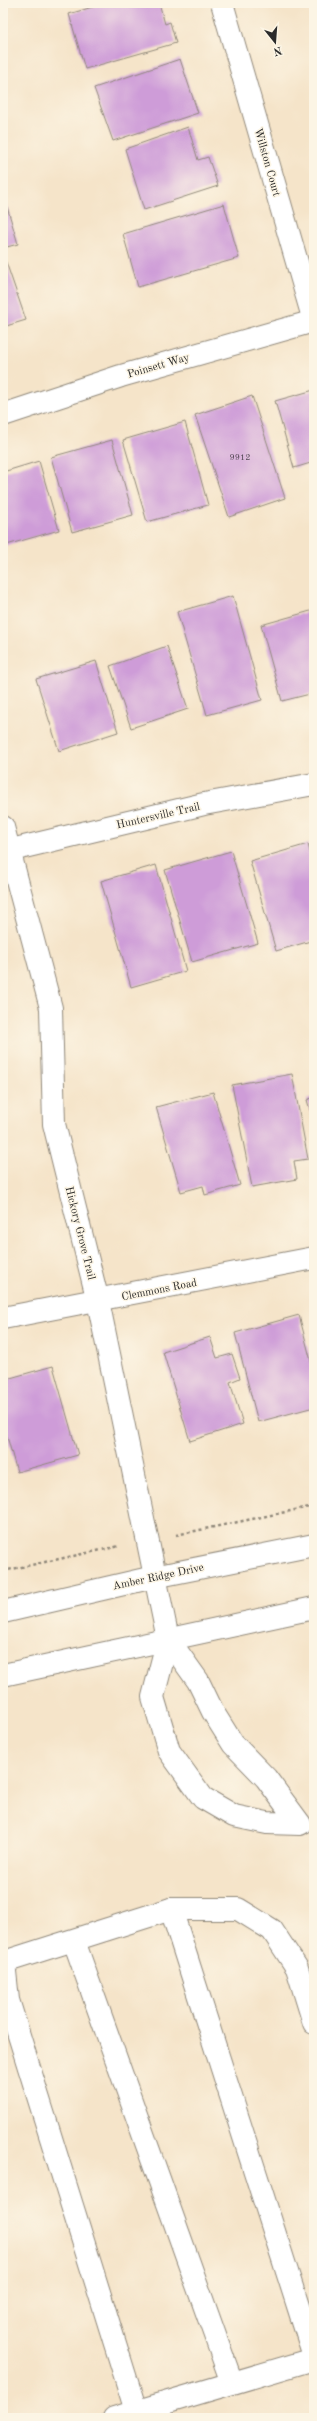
<svg xmlns="http://www.w3.org/2000/svg" width="317" height="2421" viewBox="0 0 317 2421" font-family="'Old Standard TT',serif">
<style>
.building{fill:#ce9cd8}
.lines{fill:none;stroke-linecap:round;stroke-linejoin:round}
.minor-casing{stroke:#90887a;stroke-width:24}
.path{stroke:#90887a;stroke-width:2.5;stroke-dasharray:3 3;stroke-linecap:butt}
.minor{stroke:#fff;stroke-width:22}
.labels{text-anchor:middle;stroke-width:3;stroke-linejoin:round;paint-order:stroke}
.number-label{font-size:9px;fill:#544756}
.street-label{font-size:11px;fill:#2b2b2b;stroke:#fcf5e5}
</style>
<rect width="100%" height="100%" fill="#fcf5e5"/>
<filter id="ink" filterUnits="userSpaceOnUse"><feTurbulence type="fractalNoise" baseFrequency=".025" numOctaves="2"/><feDisplacementMap in="SourceGraphic" scale="8" xChannelSelector="R" yChannelSelector="G"/><feConvolveMatrix kernelMatrix="1 2 1 2 8 2 1 2 1" color-interpolation-filters="sRGB"/></filter>
<filter id="wash" filterUnits="userSpaceOnUse"><feTurbulence type="fractalNoise" baseFrequency=".012" numOctaves="4" result="noise"/><feDisplacementMap in="SourceGraphic" scale="16" xChannelSelector="R" yChannelSelector="G"/><feGaussianBlur stdDeviation="0.9" result="paint"/><feColorMatrix in="noise" values="0 0 0 0 0 0 0 0 0 0 0 0 0 0 0 0 0 1.4 0 .05"/><feComposite in="paint" operator="in"/></filter>
<g filter="url(#wash)">
<rect width="100%" height="100%" fill="#f5e4c9"/>
<g id="blocks">
<g class="building">
<polygon points="106,3 159,3 165,24 170,22 176,43 85,69 69,14"/>
<polygon points="180,59 198,113 113,141 94,88"/>
<polygon points="188,127 198,160 208,157 218,186 144,210 125,149"/>
<polygon points="3,193 18,244 3,248"/>
<polygon points="224,204 239,258 138,287 123,234"/>
<polygon points="6,262 26,320 3,327 3,263"/>
<polygon points="314,390 314,462 294,468 275,401"/>
<polygon points="252,396 285,498 229,517 195,415"/>
<polygon points="185,422 208,505 147,522 123,440"/>
<polygon points="112,440 133,515 72,532 51,457"/>
<polygon points="39,461 59,530 3,546 3,472"/>
<polygon points="233,596 262,700 207,715 177,612"/>
<polygon points="314,610 314,693 282,701 261,625"/>
<polygon points="167,646 188,709 131,728 110,666"/>
<polygon points="96,661 118,732 59,751 36,679"/>
<polygon points="308,844 314,867 314,940 276,951 250,861"/>
<polygon points="231,851 258,943 192,962 165,870"/>
<polygon points="156,865 186,971 131,987 101,881"/>
<polygon points="292,1074 308,1159 294,1161 297,1179 252,1187 232,1085"/>
<polygon points="213,1092 240,1185 205,1195 203,1186 181,1192 156,1107"/>
<polygon points="314,1097 314,1123 307,1100"/>
<polygon points="299,1315 314,1373 314,1407 258,1422 235,1333"/>
<polygon points="210,1337 217,1358 232,1354 240,1378 230,1382 243,1424 190,1441 163,1352"/>
<polygon points="53,1366 78,1455 17,1472 3,1422 3,1380"/>
</g>
</g>
</g>
<g filter="url(#ink)">
<use href="#blocks" fill-opacity="0" stroke="#90887a" stroke-width="1"/>
<g class="lines">
<defs>
<g id="minor">
<polyline points="222,3 314,321"/>
<polyline points="3,415 121,376 314,321"/>
<polyline points="3,827 51,1008 54,1124 98,1301 168,1639 198,1681 213,1712 233,1744 266,1778 300,1824 267,1823 234,1816 203,1798 169,1751 153,1697 168,1639"/>
<polyline points="3,852 204,804 314,784"/>
<polyline points="3,1318 314,1258"/>
<polyline points="3,1612 154,1577 314,1545"/>
<polyline points="3,1675 314,1608"/>
<polyline points="171,1909 314,2356"/>
<polyline points="74,1941 232,2383"/>
<polyline points="136,2411 8,2000 4,1962 171,1909 238,1909 272,1930 297,1968 314,2023"/>
<polyline points="114,2418 314,2359"/>
</g>
</defs>
<use href="#minor" class="minor-casing"/>
<g class="path">
<polyline points="176,1535 314,1506"/>
<polyline points="3,1571 120,1546"/>
</g>
<use href="#minor" class="minor"/>
</g>
</g>
<g class="labels">
<g class="number-label">
<text x="240" y="460">9912</text>
</g>
<g class="street-label">
<text transform="translate(268 162) rotate(74)" y="4">Willston Court</text>
<text transform="translate(158 365) rotate(-16)" y="4">Poinsett Way</text>
<text transform="translate(158 815) rotate(-13)" y="4">Huntersville Trail</text>
<text transform="translate(81 1233) rotate(76)" y="4">Hickory Grove Trail</text>
<text transform="translate(159 1289) rotate(-11)" y="4">Clemmons Road</text>
<text transform="translate(158 1576) rotate(-12)" y="4">Amber Ridge Drive</text>
</g>
</g>
<rect width="317" height="2421" fill="none" stroke="#fcf5e5" stroke-width="16"/>
<g transform="translate(275 42) rotate(163)" stroke="#fcf5e5" stroke-width="3" paint-order="stroke">
<path d="M0-3L7 15L0 10L-7 15Z" fill="#2b2b2b"/>
<text y="-6" font-size="11" font-weight="bold" text-anchor="middle" fill="#2b2b2b">N</text>
</g>
</svg>
